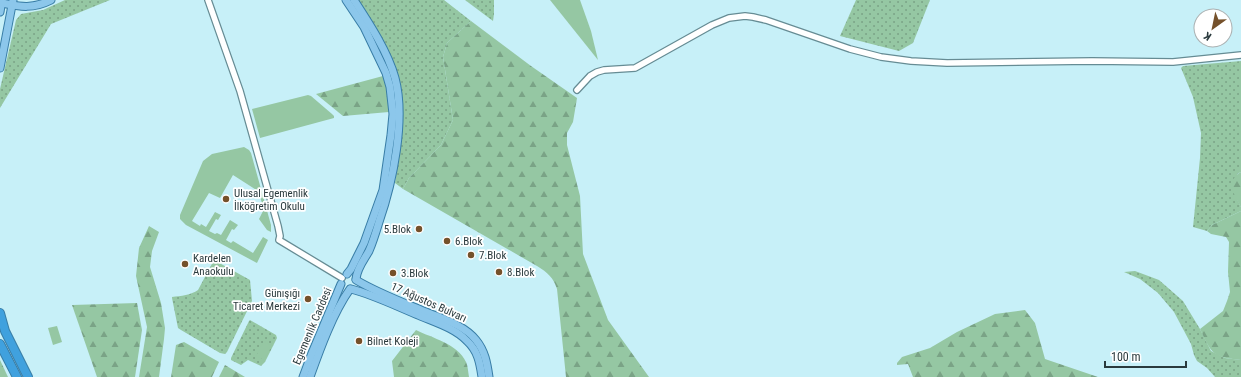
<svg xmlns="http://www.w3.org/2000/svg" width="1241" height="377" viewBox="0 0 1241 377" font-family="'Roboto Condensed',sans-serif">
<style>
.grass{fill:url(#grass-dots)}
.forest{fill:url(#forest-firs)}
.green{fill:#95c7a3}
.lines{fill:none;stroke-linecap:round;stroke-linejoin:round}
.minor-casing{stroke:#668c94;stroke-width:8}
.major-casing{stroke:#387da6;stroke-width:9}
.highway-casing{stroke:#387da6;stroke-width:10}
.minor{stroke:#fff;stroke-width:5.5}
.major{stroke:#8cc7eb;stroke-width:7}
.highway{stroke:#40a1de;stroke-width:8}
.poi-dot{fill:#75512b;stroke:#fff;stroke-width:1.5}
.labels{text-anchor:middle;stroke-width:3.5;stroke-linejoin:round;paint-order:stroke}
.poi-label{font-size:11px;fill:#2a3a3d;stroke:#fff;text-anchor:start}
.street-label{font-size:11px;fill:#2a3a3d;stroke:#fff}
</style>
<defs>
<pattern id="grass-dots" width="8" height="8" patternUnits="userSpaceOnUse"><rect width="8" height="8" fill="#95c7a3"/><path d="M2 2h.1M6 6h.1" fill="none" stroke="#7aa386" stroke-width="1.8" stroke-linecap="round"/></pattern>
<pattern id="forest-firs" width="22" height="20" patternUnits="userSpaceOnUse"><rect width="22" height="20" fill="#95c7a3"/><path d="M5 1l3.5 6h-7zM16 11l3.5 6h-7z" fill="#7aa386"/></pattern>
</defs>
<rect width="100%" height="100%" fill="#c7f0f8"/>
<g class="grass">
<polygon points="65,0 110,0 51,24 0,108 0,89 16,20 21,14 43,10"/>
<path d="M358,0H444L471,21L447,43L443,57L453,120L441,145L409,178L403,189L395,183C400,146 408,108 397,72L375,27Z"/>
<polygon points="465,0 494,0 494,14 493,21"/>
<polygon points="856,0 930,0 913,43 899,51 840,36"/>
<polygon points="1241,61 1241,172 1237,174 1237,200 1241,207 1241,211 1212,225 1207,231 1193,227 1200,158 1201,133 1193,97 1181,68 1183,66"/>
<path d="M214,260L250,280L252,301L227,352L225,354L220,353L181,330L178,328L172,298V297C181,296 191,295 198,290Z"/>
<polygon points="1135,271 1159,280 1183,301 1200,329 1211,351 1225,358 1241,360 1241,377 1215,377 1207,368 1197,361 1194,355 1191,344 1174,312 1158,293 1140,279 1124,272"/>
<polygon points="250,320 276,335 277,338 265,362 261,366 248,360 241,365 231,360 231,358 249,321"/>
</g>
<g class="forest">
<path d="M471,21L531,66L577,98L573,122L567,133V145L580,196L583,254L608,320L649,377H566L557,289C553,277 548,273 537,266L403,189L409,178L441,145L453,120L443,57L447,43Z"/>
<polygon points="383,76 387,87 389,112 343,116 316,94"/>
<path d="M1241,172V207C1234,197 1226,179 1241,172Z"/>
<path d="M1241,211V360C1212,357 1212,354 1200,329L1223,311L1227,301L1230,292L1228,272L1229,242L1226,237L1211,234L1207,231L1212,225Z"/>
<polygon points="149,226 159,232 152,251 150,267 161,303 165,328 164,339 159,377 139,377 147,327 136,276 139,248"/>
<polygon points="137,303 142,330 135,377 97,377 72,305"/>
<polygon points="1025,310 1035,323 1045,359 1098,377 913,377 908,364 897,365 897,363 902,357 930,348 957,332 995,314"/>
<path d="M416,330C432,338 458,344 466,362C468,366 468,372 469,377H394L392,361Z"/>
<polygon points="184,342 219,362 212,377 171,377 176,345"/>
<polygon points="0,360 8,377 0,377"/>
<polygon points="225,365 245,377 219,377"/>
</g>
<g class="green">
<polygon points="550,0 580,0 591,31 598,60"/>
<polygon points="308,95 311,96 332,114 334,116 334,118 260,138 252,109"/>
<polygon points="244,147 249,150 251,153 271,225 271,232 267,230 259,219 264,209 258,191 233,175 220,198 209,193 192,221 200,226 201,224 206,227 215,212 221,215 218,220 216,219 209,231 215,234 217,233 221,235 230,220 238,225 234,230 232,229 226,240 231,243 233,241 253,253 263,237 268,240 257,263 186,225 180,219 180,215 203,161 212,154"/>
<polygon points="57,326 62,342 53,345 48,328"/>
<polygon points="264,341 272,346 264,360 256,356"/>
</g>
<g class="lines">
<defs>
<g id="minor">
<polyline points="208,0 240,91 278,226 280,236 279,240 342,278"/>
<polyline points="577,90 590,76 597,72 604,70 635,68 712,25 729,18 745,16 753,17 766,20 850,49 881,57 911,61 947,63 1092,61 1173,62 1241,55"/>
</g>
<g id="major">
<polyline points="346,0 364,27 386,73 390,87 393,114 391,135 383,190 364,243 351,269 347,274"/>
<path d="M354,0C369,23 388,52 395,78C406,119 393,182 379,222C376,232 373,242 369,251C364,260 357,268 356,279"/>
<path d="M2,3C21,7 33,9 51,0"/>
<polyline points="0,12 2,0"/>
<polyline points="0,68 13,0"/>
<path d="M356,280C378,293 402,302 426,312C443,319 464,325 476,340C485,351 487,363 489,377"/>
<path d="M351,289C374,295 396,306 418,315C434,322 455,328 467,341C478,351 480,363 482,377"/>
<polyline points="303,377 312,353 341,284"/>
<path d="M310,377C320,349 333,313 350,289"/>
</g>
<g id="highway">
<polyline points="0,313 5,331 28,377"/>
<polyline points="0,344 17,377"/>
</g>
</defs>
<use href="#minor" class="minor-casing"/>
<use href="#major" class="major-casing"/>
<use href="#highway" class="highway-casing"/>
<use href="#minor" class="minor"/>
<use href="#major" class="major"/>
<use href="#highway" class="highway"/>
</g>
<g class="poi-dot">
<circle cx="226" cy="199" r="4"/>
<circle cx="419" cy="229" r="4"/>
<circle cx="447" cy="241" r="4"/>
<circle cx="471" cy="255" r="4"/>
<circle cx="185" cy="264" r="4"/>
<circle cx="499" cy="272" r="4"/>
<circle cx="393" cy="273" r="4"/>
<circle cx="308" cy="299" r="4"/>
<circle cx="359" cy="341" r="4"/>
</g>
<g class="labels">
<g class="poi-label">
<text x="234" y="197">Ulusal Egemenlik<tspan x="234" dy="13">İlköğretim Okulu</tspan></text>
<text x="411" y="233" text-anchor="end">5.Blok</text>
<text x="455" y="245">6.Blok</text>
<text x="479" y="259">7.Blok</text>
<text x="193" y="262">Kardelen<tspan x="193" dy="13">Anaokulu</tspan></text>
<text x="507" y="276">8.Blok</text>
<text x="401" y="277">3.Blok</text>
<text x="300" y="297" text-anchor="end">Günışığı<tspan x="300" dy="13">Ticaret Merkezi</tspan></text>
<text x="367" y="345">Bilnet Koleji</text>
</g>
<g class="street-label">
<text transform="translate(429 302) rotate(24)" y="4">17 Ağustos Bulvarı</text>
<text transform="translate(312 326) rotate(-67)" y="4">Egemenlik Caddesi</text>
</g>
</g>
<g transform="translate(1213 28) rotate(213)"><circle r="19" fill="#ffffff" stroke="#aab0b1"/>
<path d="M0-3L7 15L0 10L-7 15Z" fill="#75512b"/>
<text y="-6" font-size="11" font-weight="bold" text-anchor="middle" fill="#2a3a3d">K</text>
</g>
<path d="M1105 361v6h81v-6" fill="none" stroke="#2a3a3d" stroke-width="2"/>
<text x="1111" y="361" font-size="12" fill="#2a3a3d" stroke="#ffffff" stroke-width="3" paint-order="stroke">100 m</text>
</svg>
